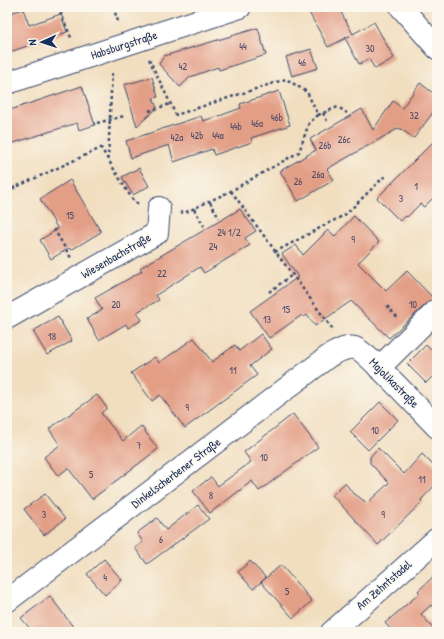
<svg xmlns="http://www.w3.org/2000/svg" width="444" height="639" viewBox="0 0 444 639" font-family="'Patrick Hand',sans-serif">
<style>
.building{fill:#e39e86}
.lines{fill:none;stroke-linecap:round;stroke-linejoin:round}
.street-casing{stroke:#3b496d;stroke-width:24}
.path{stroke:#3b496d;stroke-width:2.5;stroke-dasharray:3 3;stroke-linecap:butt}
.street{stroke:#fff;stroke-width:22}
.labels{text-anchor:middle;stroke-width:3;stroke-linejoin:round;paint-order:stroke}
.number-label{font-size:10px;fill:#4d4b68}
.street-label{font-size:12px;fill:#1b2f5e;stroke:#fbf7ec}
</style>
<rect width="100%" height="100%" fill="#fbf7ec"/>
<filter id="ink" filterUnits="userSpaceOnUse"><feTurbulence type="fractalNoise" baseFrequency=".025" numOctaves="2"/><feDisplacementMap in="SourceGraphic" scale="8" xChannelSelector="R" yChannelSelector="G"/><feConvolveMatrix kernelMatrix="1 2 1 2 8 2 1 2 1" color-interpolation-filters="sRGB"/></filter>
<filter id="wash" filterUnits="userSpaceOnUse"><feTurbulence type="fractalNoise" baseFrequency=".012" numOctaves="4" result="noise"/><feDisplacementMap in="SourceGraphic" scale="16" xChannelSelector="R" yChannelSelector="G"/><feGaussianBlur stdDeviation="0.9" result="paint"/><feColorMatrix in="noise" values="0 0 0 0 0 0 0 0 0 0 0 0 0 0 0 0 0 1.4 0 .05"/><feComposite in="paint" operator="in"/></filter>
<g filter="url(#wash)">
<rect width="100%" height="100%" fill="#f1debf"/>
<g id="blocks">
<g class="building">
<polygon points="306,7 338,7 353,34 374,22 394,58 375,69 369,59 359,64 345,38 350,36 328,47"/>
<polygon points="23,9 29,25 61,14 67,32 7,53 7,14"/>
<polygon points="258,28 266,55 219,70 218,67 190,77 180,87 159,64 164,56"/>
<polygon points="311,49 318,68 292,76 286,57"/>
<polygon points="152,77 158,97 153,98 157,108 137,126 124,85"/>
<polygon points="420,83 437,96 437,107 414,138 399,128 327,169 334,180 298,201 280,171 316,150 310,139 362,109 373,130 393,101 402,108"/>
<polygon points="82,86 95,125 79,130 77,123 7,145 7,111"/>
<polygon points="279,91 290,125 251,138 252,142 214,155 212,149 174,162 169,145 131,158 126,141 201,116 203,121 222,115 241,108 240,104"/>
<polygon points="437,138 437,194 424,207 420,204 407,217 406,216 400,221 377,198"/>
<polygon points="139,168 149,186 133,195 122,177"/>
<polygon points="70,180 101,232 71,250 69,248 51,259 40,240 58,229 40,199"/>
<polygon points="240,209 256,231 245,238 250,245 204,273 200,267 156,295 159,300 137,312 142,320 128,328 126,324 99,340 87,319 102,310 95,298 142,271 140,268"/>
<polygon points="354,216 379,242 358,263 386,291 407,271 433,298 389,338 351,301 315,326 307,315 304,317 302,315 269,338 250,311 298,277 282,254 296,245 303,255 328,230 335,236"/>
<polygon points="58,317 72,341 47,355 33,331"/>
<polygon points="261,334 272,349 250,366 257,375 185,428 160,395 152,401 131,373 155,357 159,363 194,338 212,362 235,345 239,351"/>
<polygon points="426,345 437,356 437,372 426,383 407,364"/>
<polygon points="97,395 107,408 101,413 123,441 141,426 158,449 92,499 68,468 58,476 44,457 60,445 49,429"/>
<polygon points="380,402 398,420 368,450 350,432"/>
<polygon points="293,414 318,447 259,491 252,481 210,513 193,491 211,477 218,486 251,462 244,452"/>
<polygon points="378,448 404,474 422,454 437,469 437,483 421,500 422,502 378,545 332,495 345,483 352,492 367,503 389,483 370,463 370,457"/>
<polygon points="45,494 65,519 44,535 24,509"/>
<polygon points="198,505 209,519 147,564 135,548 143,542 137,533 157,518 166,530"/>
<polygon points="104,559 122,580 105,595 87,574"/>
<polygon points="250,561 266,578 253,589 238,572"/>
<polygon points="281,565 312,601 293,618 261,582"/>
<polygon points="437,573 437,611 431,605 421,614 436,632 393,632 385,623 420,593 418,591"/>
<polygon points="50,596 77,632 33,632 21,618"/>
</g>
</g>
</g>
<g filter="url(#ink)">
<use href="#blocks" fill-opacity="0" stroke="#3b496d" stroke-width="1"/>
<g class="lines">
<defs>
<g id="street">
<polyline points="401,7 437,48"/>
<polyline points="7,83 240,7"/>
<polyline points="7,318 157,233 159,208"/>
<polyline points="379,368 437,310"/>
<path d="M7,601L329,356C337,352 345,346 355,348C365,350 425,415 437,427"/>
<polyline points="332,632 437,539"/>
</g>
</defs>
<use href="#street" class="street-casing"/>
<g class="path">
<polyline points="58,7 72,40"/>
<polyline points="113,7 119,24"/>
<polyline points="149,59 176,115 286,79 307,92 318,115 309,123 299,152 231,191 184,213 180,212"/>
<polyline points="149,111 170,104"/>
<polyline points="323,113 328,123"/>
<polyline points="318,115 338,107 347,113"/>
<polyline points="97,123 124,116"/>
<polyline points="108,160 112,71"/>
<polyline points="7,191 101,148 134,202 140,204"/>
<polyline points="231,191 334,331"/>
<polyline points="210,202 219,218"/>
<polyline points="194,209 204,226"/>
<polyline points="54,229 71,258"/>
<polyline points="275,252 346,214 387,174"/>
<polyline points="269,292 292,275"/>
<polyline points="387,306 399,319"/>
</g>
<use href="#street" class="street"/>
</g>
</g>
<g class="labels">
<g class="number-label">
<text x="243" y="50">44</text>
<text x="370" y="52">30</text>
<text x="302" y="66">46</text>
<text x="183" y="70">42</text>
<text x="414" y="119">32</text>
<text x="277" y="121">46b</text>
<text x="257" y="127">46a</text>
<text x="236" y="130">44b</text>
<text x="197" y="139">42b</text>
<text x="218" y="139">44a</text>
<text x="177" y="141">42a</text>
<text x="344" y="143">26c</text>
<text x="325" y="149">26b</text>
<text x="318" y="178">26a</text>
<text x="298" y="185">26</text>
<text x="416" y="190">1</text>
<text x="401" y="202">3</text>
<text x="70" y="219">15</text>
<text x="229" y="236">24 1/2</text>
<text x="353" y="243">9</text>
<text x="213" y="250">24</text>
<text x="162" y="277">22</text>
<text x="116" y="308">20</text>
<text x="413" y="308">10</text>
<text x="286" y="313">15</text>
<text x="267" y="323">13</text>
<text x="52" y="340">18</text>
<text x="233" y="374">11</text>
<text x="187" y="411">9</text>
<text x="375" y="434">10</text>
<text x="139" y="449">7</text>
<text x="264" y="461">10</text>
<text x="91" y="478">5</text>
<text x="422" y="483">11</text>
<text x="211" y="499">8</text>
<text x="44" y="518">3</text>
<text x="383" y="518">9</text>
<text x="161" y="543">6</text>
<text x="105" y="581">4</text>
<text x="287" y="595">5</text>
</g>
<g class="street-label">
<text transform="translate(124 45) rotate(-18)" y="4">Habsburgstraße</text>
<text transform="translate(116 256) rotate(-30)" y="4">Wiesenbachstraße</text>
<text transform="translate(394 383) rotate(45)" y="4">Majolikastraße</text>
<text transform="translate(176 473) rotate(-37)" y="4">Dinkelscherbener Straße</text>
<text transform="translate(384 585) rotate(-41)" y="4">Am Zehntstadel</text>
</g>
</g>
<rect width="444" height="639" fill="none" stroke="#fbf7ec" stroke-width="24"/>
<g transform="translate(42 42) rotate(267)" stroke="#fbf7ec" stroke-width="3" paint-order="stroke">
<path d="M0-3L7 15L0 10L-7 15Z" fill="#1b2f5e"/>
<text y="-6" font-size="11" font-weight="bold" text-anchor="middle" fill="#1b2f5e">N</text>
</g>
</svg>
